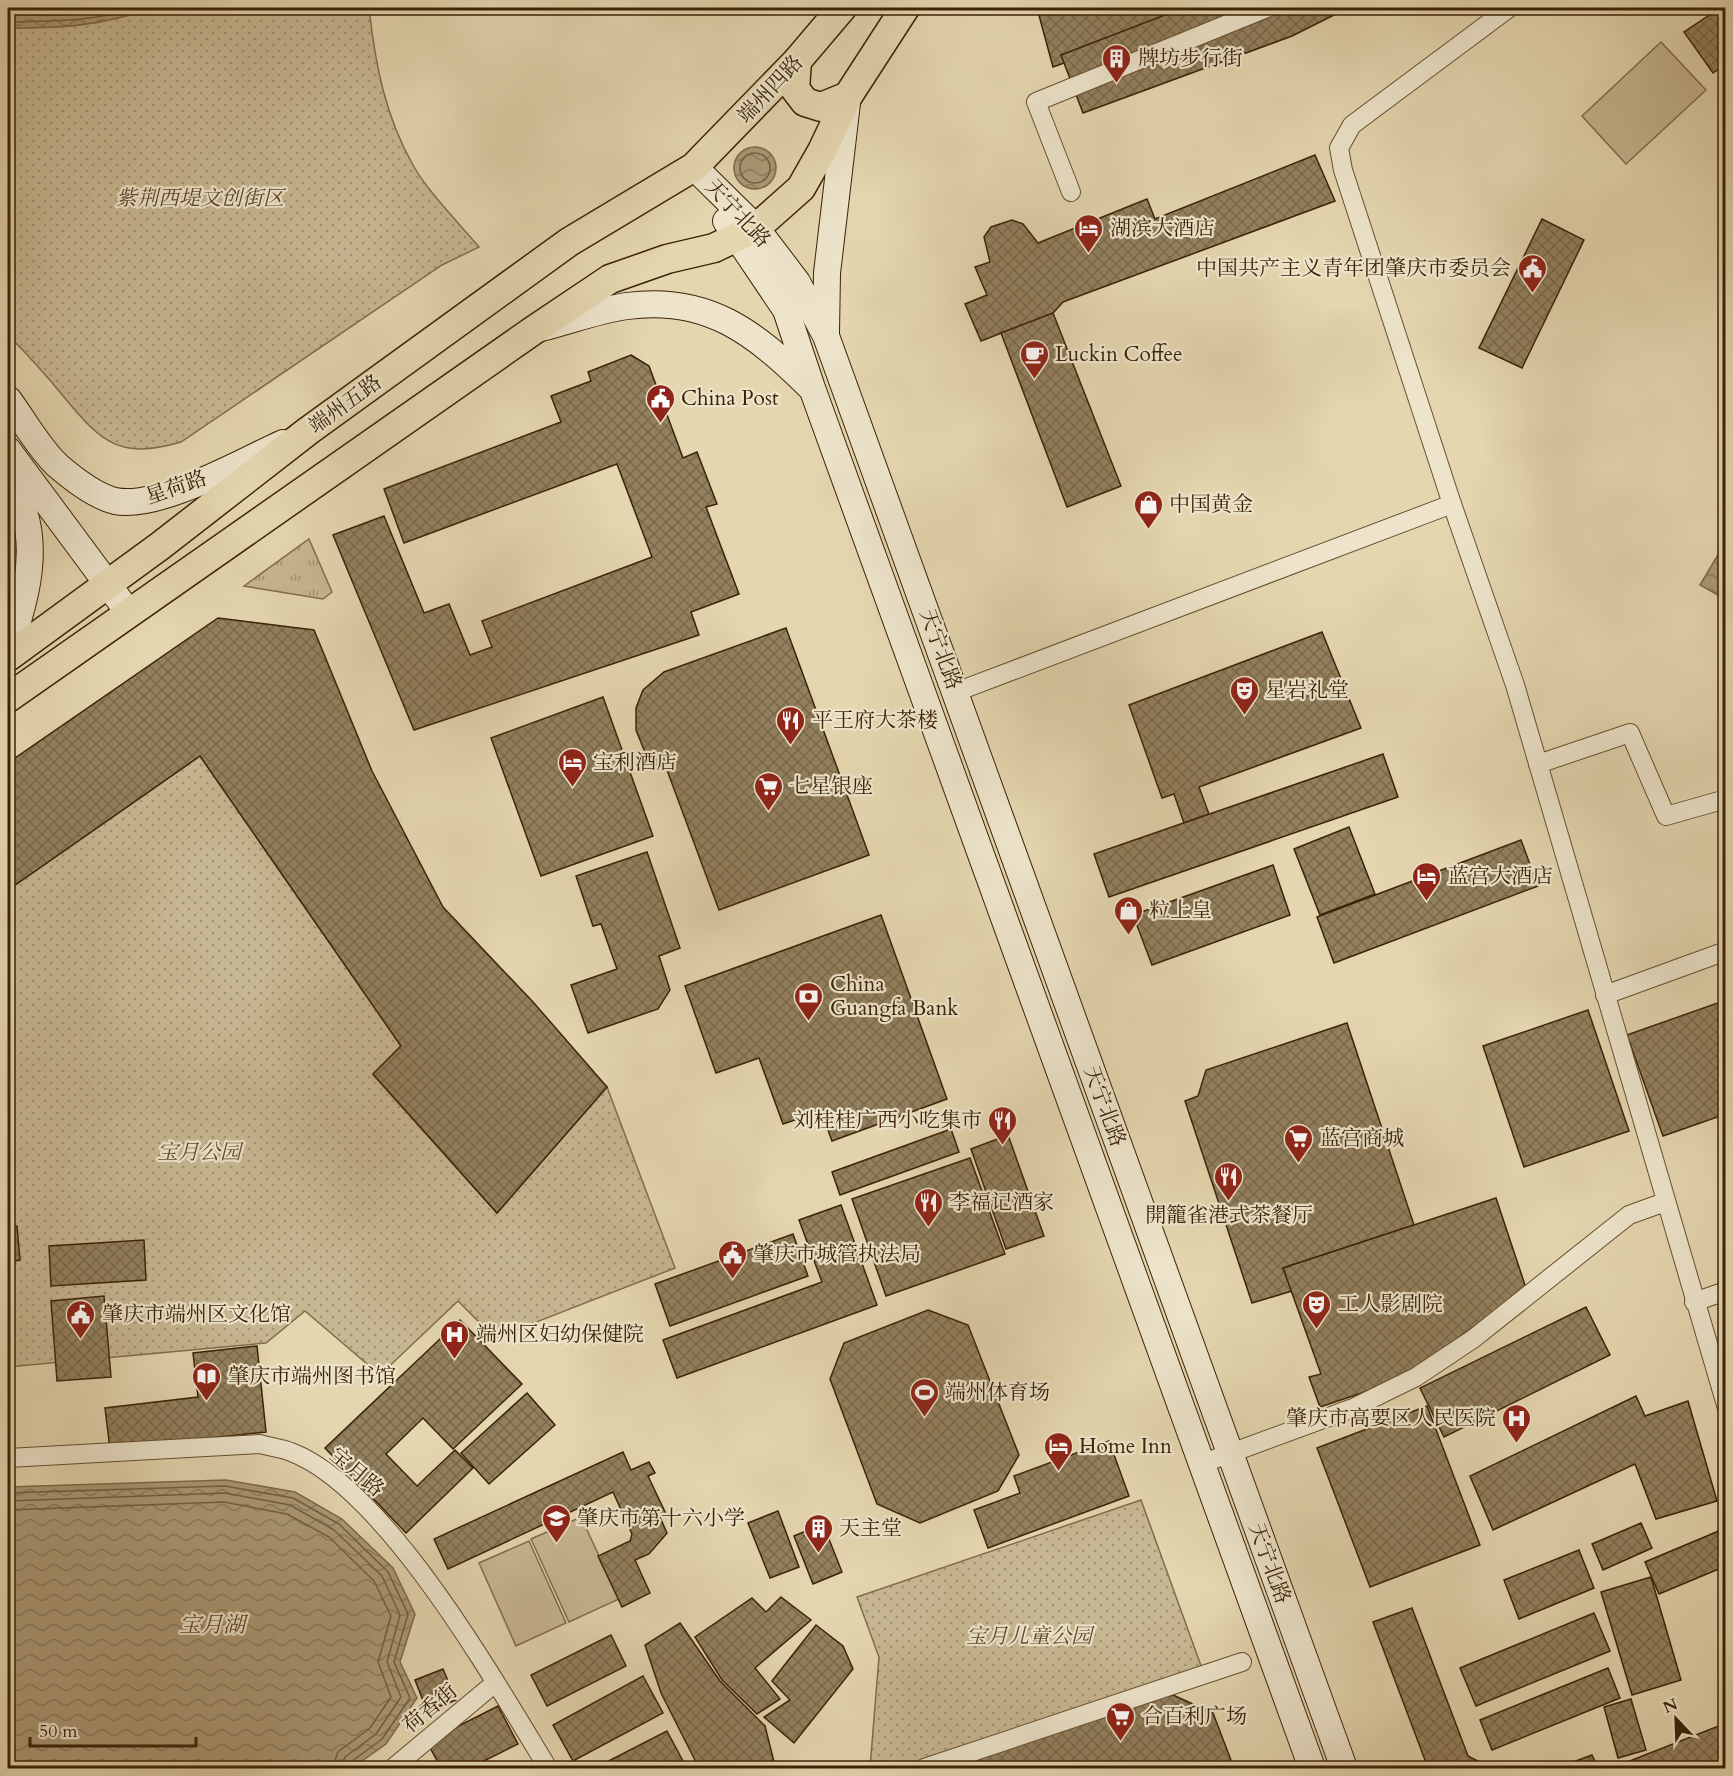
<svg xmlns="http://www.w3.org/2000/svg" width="1733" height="1776" viewBox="0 0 1733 1776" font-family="Cardo,'Noto Serif SC',serif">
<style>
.grass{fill:url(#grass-tufts);stroke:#816c4c;stroke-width:1.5}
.park{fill:url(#park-dots);stroke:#816c4c;stroke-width:1.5}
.pitch{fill:#c7b792;stroke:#816c4c;stroke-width:1.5}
.water{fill:url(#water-waves);stroke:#7e6949;stroke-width:1.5}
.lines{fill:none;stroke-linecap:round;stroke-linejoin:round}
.shore{stroke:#735e3e;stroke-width:1.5}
.building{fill:url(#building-cross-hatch);stroke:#3b2206;stroke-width:1.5}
.street-casing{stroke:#654f30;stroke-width:20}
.secondary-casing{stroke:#3b2206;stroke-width:28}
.primary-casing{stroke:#3b2206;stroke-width:31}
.street{stroke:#ede4cb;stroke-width:18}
.secondary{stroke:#ede4cb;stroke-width:26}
.primary{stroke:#e4d6af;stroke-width:28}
.labels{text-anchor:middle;stroke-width:4.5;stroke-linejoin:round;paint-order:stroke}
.poi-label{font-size:21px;fill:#3b2206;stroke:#ede4cb;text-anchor:start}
.street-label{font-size:21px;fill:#3b2206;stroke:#ede4cb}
.park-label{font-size:21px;font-style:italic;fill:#5e4729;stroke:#ede4cb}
.water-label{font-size:22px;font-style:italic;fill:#5d4628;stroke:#ede4cb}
</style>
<defs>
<pattern id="grass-tufts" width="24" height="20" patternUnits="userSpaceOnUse" patternTransform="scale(1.5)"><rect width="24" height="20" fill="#c7b792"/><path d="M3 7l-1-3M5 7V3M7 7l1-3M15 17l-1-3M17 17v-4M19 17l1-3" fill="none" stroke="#a39475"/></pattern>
<pattern id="park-dots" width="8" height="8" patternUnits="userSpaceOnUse" patternTransform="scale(1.5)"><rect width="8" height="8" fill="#c7b792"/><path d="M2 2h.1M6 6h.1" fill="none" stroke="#a39475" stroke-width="1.8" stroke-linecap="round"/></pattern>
<pattern id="water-waves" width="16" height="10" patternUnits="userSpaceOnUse" patternTransform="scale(1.5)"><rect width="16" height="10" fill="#ab9976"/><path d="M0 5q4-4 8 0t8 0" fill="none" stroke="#8c7c5f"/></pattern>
<pattern id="building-cross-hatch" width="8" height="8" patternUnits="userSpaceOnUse" patternTransform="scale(1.5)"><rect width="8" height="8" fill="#93805e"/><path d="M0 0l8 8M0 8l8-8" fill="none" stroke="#79684c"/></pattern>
</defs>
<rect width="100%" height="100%" fill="#e4d6af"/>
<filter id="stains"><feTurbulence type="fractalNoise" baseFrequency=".00333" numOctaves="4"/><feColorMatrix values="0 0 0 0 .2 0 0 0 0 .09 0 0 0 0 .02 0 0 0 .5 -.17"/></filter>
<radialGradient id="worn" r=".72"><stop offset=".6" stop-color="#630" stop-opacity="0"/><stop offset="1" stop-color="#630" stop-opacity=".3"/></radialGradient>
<polygon class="grass" points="309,539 332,592 323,599 244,586"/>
<g class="park">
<path d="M152,8H369C375,63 385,116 413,165C427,191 459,223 479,247L442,265L181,442C119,460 101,442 64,397C46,375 28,355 8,335V28C62,28 100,26 152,8Z"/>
<polygon points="200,756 401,1046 373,1075 497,1213 607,1087 675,1268 495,1338 458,1301 380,1375 305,1311 266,1343 8,1367 8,890"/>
<polygon points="1141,1500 1204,1674 925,1768 870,1768 879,1657 857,1597"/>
</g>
<g class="pitch">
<polygon points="1661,42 1706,90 1626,164 1582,116"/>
<polygon points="581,1517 619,1599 569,1622 531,1539"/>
<polygon points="529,1541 566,1623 516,1646 479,1563"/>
</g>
<g class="water">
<path d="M8,8H152C100,26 62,28 8,28Z"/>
<circle cx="755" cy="168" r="21"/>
<polygon points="1725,447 1725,599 1700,585 1722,548 1719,451"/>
<polygon points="226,1480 295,1492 342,1519 393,1568 415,1614 400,1662 417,1698 386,1744 352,1768 8,1768 8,1487"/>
</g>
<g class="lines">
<g class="shore">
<polyline points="8,15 65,15 112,8"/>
<path d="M8,22C51,21 93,22 134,8"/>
<circle cx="755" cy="168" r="15"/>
<polyline points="8,1493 225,1486 293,1498 339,1524 388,1572 408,1614 394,1662 410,1698 382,1739 351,1762 349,1768"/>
<polyline points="8,1501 225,1493 290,1505 334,1530 382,1576 400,1615 387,1662 401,1697 376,1734 345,1757 341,1768"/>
<polyline points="8,1510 224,1502 287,1514 329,1537 374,1581 391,1616 378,1662 391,1697 370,1728 338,1752 332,1768"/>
</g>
</g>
<g class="building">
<polygon points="1037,8 1217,8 1053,67"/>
<polygon points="1183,8 1348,8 1292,36 1083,113 1061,55"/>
<polygon points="1720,8 1726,8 1726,64 1713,73 1684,32"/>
<polygon points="1315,155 1335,201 1063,302 1053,313 981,341 965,304 987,295 975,267 990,262 984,237 991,227 1012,220 1023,224 1038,243 1147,199 1155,219"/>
<polygon points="1542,219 1584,240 1522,368 1479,348"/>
<polygon points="1053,313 1121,486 1067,507 1001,333"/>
<polygon points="631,355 649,366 683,458 697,452 717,504 706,507 739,594 691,612 699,635 414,730 333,535 384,516 424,613 449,604 470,655 492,647 482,621 652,557 617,464 404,543 384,489 561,422 551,396 591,381 588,372"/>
<polygon points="218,618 314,630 372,771 443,907 533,1002 607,1087 497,1213 373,1074 401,1046 200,756 8,890 8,763"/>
<polygon points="786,628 869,855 719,910 664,762 651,767 636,730 636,708 643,690 664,672"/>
<polygon points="1322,632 1361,728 1199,787 1209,814 1184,823 1174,794 1162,798 1129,705"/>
<polygon points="603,697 653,836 541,876 491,738"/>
<polygon points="1383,754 1398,797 1109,897 1094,854"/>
<polygon points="1349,827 1375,894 1320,915 1294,849"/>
<polygon points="1521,840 1538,886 1334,963 1317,917"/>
<polygon points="647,852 680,948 659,956 670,990 658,1009 588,1033 571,985 617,969 601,924 593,926 576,876"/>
<polygon points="1273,865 1290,915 1152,965 1133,915"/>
<polygon points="881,915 947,1099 832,1141 821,1111 783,1124 759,1058 716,1073 685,986"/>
<polygon points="1726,1000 1726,1114 1663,1136 1627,1035"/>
<polygon points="1588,1010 1629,1131 1524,1167 1483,1046"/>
<polygon points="1347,1023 1414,1225 1283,1268 1292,1291 1252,1303 1185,1101 1198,1096 1206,1070"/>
<polygon points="951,1129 959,1152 840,1195 832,1172"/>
<polygon points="1008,1135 1044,1236 1006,1249 971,1149"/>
<polygon points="970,1158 1005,1254 886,1296 852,1199"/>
<polygon points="1496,1198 1526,1288 1403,1379 1320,1407 1309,1377 1321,1374 1283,1268"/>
<polygon points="841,1205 877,1305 677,1378 663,1340 822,1282 799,1220"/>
<polygon points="17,1226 20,1260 8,1262 8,1227"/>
<polygon points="793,1234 808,1276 670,1326 655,1284"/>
<polygon points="144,1240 146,1280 51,1286 49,1246"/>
<polygon points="104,1296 111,1377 57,1381 51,1301"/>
<polygon points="1586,1307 1610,1355 1444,1437 1420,1388"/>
<polygon points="928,1310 968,1325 1019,1455 998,1491 920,1523 877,1504 830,1379 844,1343"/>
<polygon points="460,1320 522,1384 453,1449 423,1418 386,1454 417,1486 455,1450 473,1468 406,1533 325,1448"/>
<polygon points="257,1346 266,1432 110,1449 105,1408 198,1397 193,1353"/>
<polygon points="527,1393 555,1425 489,1484 461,1453"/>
<polygon points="1636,1396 1645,1416 1688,1401 1717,1501 1656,1519 1635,1464 1493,1530 1470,1476"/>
<polygon points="1427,1406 1480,1545 1370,1587 1317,1448"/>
<polygon points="1109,1441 1129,1496 988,1548 974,1510 1020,1493 1014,1476"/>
<polygon points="623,1452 631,1470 649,1462 655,1473 648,1476 666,1514 660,1517 667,1533 649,1554 635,1560 650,1593 622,1607 598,1556 630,1541 632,1534 613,1492 448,1569 434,1539"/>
<polygon points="778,1511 799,1567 770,1578 748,1523"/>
<polygon points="1641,1523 1652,1548 1603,1570 1592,1544"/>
<polygon points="823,1524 842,1572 813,1584 794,1536"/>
<polygon points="1726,1528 1726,1566 1659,1594 1645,1562"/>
<polygon points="1579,1550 1594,1588 1519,1619 1504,1580"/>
<polygon points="1651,1577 1681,1680 1632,1695 1601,1592"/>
<polygon points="781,1597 811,1620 755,1668 780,1699 757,1714 722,1680 695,1637 752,1598 766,1612"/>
<polygon points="1412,1608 1468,1756 1491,1768 1428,1768 1373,1622"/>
<polygon points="1594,1613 1610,1651 1476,1706 1460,1668"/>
<polygon points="680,1623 720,1681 765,1726 775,1766 699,1768 661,1693 645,1645"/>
<polygon points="816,1625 843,1646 853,1669 794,1743 764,1717 790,1700 772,1681"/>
<polygon points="611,1635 626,1666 547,1706 531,1675"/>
<polygon points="1608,1668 1620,1698 1492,1750 1480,1720"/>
<polygon points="443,1669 456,1700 427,1711 415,1680"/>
<polygon points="643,1676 663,1713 573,1761 553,1725"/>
<polygon points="1164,1691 1213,1713 1234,1768 938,1768"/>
<polygon points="1631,1699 1646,1750 1618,1758 1604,1707"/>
<polygon points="498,1706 518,1744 470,1768 441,1768 427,1742"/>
<polygon points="1726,1723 1726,1768 1612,1768"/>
<polygon points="667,1731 684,1763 673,1768 595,1768"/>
<polygon points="1592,1755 1598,1768 1557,1768"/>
</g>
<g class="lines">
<defs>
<g id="street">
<polyline points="1509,8 1352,125 1339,148 1343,170 1452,504 1515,685 1726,1405"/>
<polyline points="1071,192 1036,102 1267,8"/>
<polyline points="956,692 1452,504"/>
<polyline points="1538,764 1630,733 1666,816 1726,799"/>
<polyline points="1605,995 1726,951"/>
<polyline points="1694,1302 1726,1291"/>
<path d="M8,1458L260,1444C270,1447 281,1448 291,1452C386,1488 495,1682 548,1768"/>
<polyline points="1201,1464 1353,1408 1416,1377 1473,1339 1629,1215 1665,1202"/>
<polyline points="393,1768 495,1683"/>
<polyline points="924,1768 1242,1662"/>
</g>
<g id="secondary">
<polyline points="694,167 756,228 797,282 826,336 1344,1768"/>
<polyline points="726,221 786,310 812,388 1312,1768"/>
<path d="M541,328C569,321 598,310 627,306C708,295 755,333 809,386"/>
<polyline points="826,332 827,273 847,103"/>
<path d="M8,399C23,419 38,447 57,465C72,478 95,496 115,501C158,510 243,461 283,443"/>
<polyline points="8,450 129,613"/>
<path d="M8,483C13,492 20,502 24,512C39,558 22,610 8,653"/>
</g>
<g id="primary">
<polyline points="797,61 795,89 805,102 821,107 848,96"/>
<polyline points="8,657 160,546 308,431 569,242 694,167 797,61 842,8"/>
<polyline points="8,698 534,330 610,279 667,259 714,248 756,228 801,188 822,151 848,96 905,8"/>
</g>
</defs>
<use href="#street" class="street-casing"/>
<use href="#secondary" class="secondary-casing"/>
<use href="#primary" class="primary-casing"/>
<use href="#street" class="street"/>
<use href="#secondary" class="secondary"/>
<use href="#primary" class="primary"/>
</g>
<defs>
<symbol id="building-pin" viewBox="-11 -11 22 30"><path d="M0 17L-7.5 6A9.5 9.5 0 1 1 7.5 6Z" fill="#8f2418" stroke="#ede4cb"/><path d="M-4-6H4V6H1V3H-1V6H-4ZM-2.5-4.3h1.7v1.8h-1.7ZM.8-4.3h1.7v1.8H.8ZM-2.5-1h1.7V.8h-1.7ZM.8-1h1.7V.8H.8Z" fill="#fff"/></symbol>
<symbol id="hotel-pin" viewBox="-11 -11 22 30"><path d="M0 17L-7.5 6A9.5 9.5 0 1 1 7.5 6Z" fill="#8f2418" stroke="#ede4cb"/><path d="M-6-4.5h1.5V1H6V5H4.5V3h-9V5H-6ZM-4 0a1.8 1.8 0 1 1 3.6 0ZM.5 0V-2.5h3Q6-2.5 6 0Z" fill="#fff"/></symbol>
<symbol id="civic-pin" viewBox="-11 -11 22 30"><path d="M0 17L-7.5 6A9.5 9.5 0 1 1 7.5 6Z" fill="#8f2418" stroke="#ede4cb"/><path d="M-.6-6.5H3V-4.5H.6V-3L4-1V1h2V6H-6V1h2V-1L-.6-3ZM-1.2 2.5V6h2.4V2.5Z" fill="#fff"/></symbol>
<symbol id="cafe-pin" viewBox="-11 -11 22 30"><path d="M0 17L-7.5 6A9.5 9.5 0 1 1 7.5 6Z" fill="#8f2418" stroke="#ede4cb"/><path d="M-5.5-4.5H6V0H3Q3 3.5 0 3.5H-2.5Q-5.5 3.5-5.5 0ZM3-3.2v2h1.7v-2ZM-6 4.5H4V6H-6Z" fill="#fff"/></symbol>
<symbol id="shop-pin" viewBox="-11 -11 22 30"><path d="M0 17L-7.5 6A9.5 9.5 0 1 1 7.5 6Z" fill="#8f2418" stroke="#ede4cb"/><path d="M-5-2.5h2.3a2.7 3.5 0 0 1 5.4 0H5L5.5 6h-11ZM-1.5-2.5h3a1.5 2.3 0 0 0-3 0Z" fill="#fff"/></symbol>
<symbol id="theatre-pin" viewBox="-11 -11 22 30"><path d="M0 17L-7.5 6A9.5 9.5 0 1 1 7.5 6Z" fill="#8f2418" stroke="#ede4cb"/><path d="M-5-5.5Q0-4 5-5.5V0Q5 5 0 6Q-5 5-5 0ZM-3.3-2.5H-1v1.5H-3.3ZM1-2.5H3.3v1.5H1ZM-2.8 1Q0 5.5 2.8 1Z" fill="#fff"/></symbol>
<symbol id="restaurant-pin" viewBox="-11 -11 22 30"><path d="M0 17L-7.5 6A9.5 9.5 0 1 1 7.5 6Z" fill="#8f2418" stroke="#ede4cb"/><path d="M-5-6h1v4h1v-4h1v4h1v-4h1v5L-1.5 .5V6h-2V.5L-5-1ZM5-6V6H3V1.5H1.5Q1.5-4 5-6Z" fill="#fff"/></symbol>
<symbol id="supermarket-pin" viewBox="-11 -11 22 30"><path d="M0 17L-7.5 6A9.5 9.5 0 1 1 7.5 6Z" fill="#8f2418" stroke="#ede4cb"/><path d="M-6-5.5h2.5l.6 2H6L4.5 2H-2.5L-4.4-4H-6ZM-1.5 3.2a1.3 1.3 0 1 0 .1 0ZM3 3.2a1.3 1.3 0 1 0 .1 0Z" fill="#fff"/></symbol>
<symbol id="bank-pin" viewBox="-11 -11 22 30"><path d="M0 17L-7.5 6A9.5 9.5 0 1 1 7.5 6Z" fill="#8f2418" stroke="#ede4cb"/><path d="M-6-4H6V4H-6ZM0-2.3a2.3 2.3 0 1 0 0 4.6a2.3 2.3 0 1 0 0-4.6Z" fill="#fff"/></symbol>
<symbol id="hospital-pin" viewBox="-11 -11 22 30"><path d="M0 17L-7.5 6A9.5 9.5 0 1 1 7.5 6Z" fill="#8f2418" stroke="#ede4cb"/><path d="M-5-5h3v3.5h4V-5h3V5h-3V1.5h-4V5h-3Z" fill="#fff"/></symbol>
<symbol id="library-pin" viewBox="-11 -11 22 30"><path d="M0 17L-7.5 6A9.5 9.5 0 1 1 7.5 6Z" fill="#8f2418" stroke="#ede4cb"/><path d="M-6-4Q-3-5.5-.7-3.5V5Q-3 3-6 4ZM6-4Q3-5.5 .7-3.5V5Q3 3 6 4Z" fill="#fff"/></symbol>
<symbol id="stadium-pin" viewBox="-11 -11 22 30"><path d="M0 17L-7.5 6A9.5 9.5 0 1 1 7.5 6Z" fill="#8f2418" stroke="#ede4cb"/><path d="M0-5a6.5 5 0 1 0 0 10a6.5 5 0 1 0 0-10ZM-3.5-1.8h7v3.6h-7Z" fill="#fff"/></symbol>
<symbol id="school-pin" viewBox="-11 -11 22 30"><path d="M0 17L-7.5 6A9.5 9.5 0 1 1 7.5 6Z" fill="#8f2418" stroke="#ede4cb"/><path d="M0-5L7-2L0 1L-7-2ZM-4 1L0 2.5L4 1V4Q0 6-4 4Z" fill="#fff"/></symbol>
</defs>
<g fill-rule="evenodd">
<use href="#building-pin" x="1100" y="42" width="33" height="45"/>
<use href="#hotel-pin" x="1072" y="212" width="33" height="45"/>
<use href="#civic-pin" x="1516" y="252" width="33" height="45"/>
<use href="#cafe-pin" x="1018" y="338" width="33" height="45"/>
<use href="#civic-pin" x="644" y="382" width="33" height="45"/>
<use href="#shop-pin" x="1132" y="488" width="33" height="45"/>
<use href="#theatre-pin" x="1228" y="674" width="33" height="45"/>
<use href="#restaurant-pin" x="774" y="704" width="33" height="45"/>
<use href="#hotel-pin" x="556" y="746" width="33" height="45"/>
<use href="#supermarket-pin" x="752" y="770" width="33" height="45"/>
<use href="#hotel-pin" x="1410" y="860" width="33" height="45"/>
<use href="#shop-pin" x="1112" y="894" width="33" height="45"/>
<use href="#bank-pin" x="792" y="980" width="33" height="45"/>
<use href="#restaurant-pin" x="986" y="1104" width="33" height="45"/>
<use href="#supermarket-pin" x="1282" y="1122" width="33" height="45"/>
<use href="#restaurant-pin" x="1212" y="1160" width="33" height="45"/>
<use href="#restaurant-pin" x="912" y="1186" width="33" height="45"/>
<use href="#civic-pin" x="716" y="1238" width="33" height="45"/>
<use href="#theatre-pin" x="1300" y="1288" width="33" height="45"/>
<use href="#civic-pin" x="64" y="1298" width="33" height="45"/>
<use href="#hospital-pin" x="438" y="1318" width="33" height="45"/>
<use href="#library-pin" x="190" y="1360" width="33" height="45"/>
<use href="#stadium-pin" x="908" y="1376" width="33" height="45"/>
<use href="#hospital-pin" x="1500" y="1402" width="33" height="45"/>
<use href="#hotel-pin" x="1042" y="1430" width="33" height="45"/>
<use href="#school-pin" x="540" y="1502" width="33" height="45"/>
<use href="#building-pin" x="802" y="1512" width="33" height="45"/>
<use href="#supermarket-pin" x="1104" y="1700" width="33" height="45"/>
</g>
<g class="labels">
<g class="poi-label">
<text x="1138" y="65">牌坊步行街</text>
<text x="1110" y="235">湖滨大酒店</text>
<text x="1511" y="275" text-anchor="end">中国共产主义青年团肇庆市委员会</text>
<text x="1055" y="361">Luckin Coffee</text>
<text x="681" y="405">China Post</text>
<text x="1169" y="511">中国黄金</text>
<text x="1265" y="697">星岩礼堂</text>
<text x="812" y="727">平王府大茶楼</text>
<text x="593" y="769">宝利酒店</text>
<text x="789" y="793">七星银座</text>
<text x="1448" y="883">蓝宫大酒店</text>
<text x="1149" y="917">粒上皇</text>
<text x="830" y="991">China<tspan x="830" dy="24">Guangfa Bank</tspan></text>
<text x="982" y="1127" text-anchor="end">刘桂桂广西小吃集市</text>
<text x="1320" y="1145">蓝宫商城</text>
<text x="949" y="1209">李福记酒家</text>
<text x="1229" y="1222" text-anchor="middle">開籠雀港式茶餐厅</text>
<text x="753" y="1261">肇庆市城管执法局</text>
<text x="1338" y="1311">工人影剧院</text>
<text x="102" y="1321">肇庆市端州区文化馆</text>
<text x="476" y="1341">端州区妇幼保健院</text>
<text x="228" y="1383">肇庆市端州图书馆</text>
<text x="945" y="1399">端州体育场</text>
<text x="1496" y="1425" text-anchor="end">肇庆市高要区人民医院</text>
<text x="1079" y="1453">Home Inn</text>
<text x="577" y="1525">肇庆市第十六小学</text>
<text x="839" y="1535">天主堂</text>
<text x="1142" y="1723">合百利广场</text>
</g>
<g class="street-label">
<text transform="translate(770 89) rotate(-47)" y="7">端州四路</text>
<text transform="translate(738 213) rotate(47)" y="7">天宁北路</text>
<text transform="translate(345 404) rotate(-36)" y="7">端州五路</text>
<text transform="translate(176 487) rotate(-19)" y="7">星荷路</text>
<text transform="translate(941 649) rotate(70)" y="7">天宁北路</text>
<text transform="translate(1105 1106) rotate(70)" y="7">天宁北路</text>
<text transform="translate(357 1472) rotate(40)" y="7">宝月路</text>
<text transform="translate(1270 1563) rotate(70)" y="7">天宁北路</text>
<text transform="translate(430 1708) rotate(-40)" y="7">荷香街</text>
</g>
<g class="park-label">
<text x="200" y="205">紫荆西堤文创街区</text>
<text x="199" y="1159">宝月公园</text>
<text x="1029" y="1643">宝月儿童公园</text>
</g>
<g class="water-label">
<text x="212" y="1632">宝月湖</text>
</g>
</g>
<rect width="1733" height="1776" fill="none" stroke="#e4d6af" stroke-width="30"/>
<rect x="9" y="9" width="1715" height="1758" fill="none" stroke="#3b2206" stroke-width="3"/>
<rect x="15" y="15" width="1703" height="1746" fill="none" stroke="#3b2206" stroke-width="1.5"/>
<g transform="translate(1676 1719) rotate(337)" stroke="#ede4cb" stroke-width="4.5" paint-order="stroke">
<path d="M0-4.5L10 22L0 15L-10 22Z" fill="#3b2206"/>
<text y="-9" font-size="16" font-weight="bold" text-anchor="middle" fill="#3b2206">N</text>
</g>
<path d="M30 1737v9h166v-9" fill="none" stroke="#3b2206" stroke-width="3"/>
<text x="39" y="1737" font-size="18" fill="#3b2206" stroke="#ede4cb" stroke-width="4.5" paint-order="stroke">50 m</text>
<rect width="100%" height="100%" filter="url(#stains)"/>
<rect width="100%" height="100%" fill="url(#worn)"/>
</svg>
